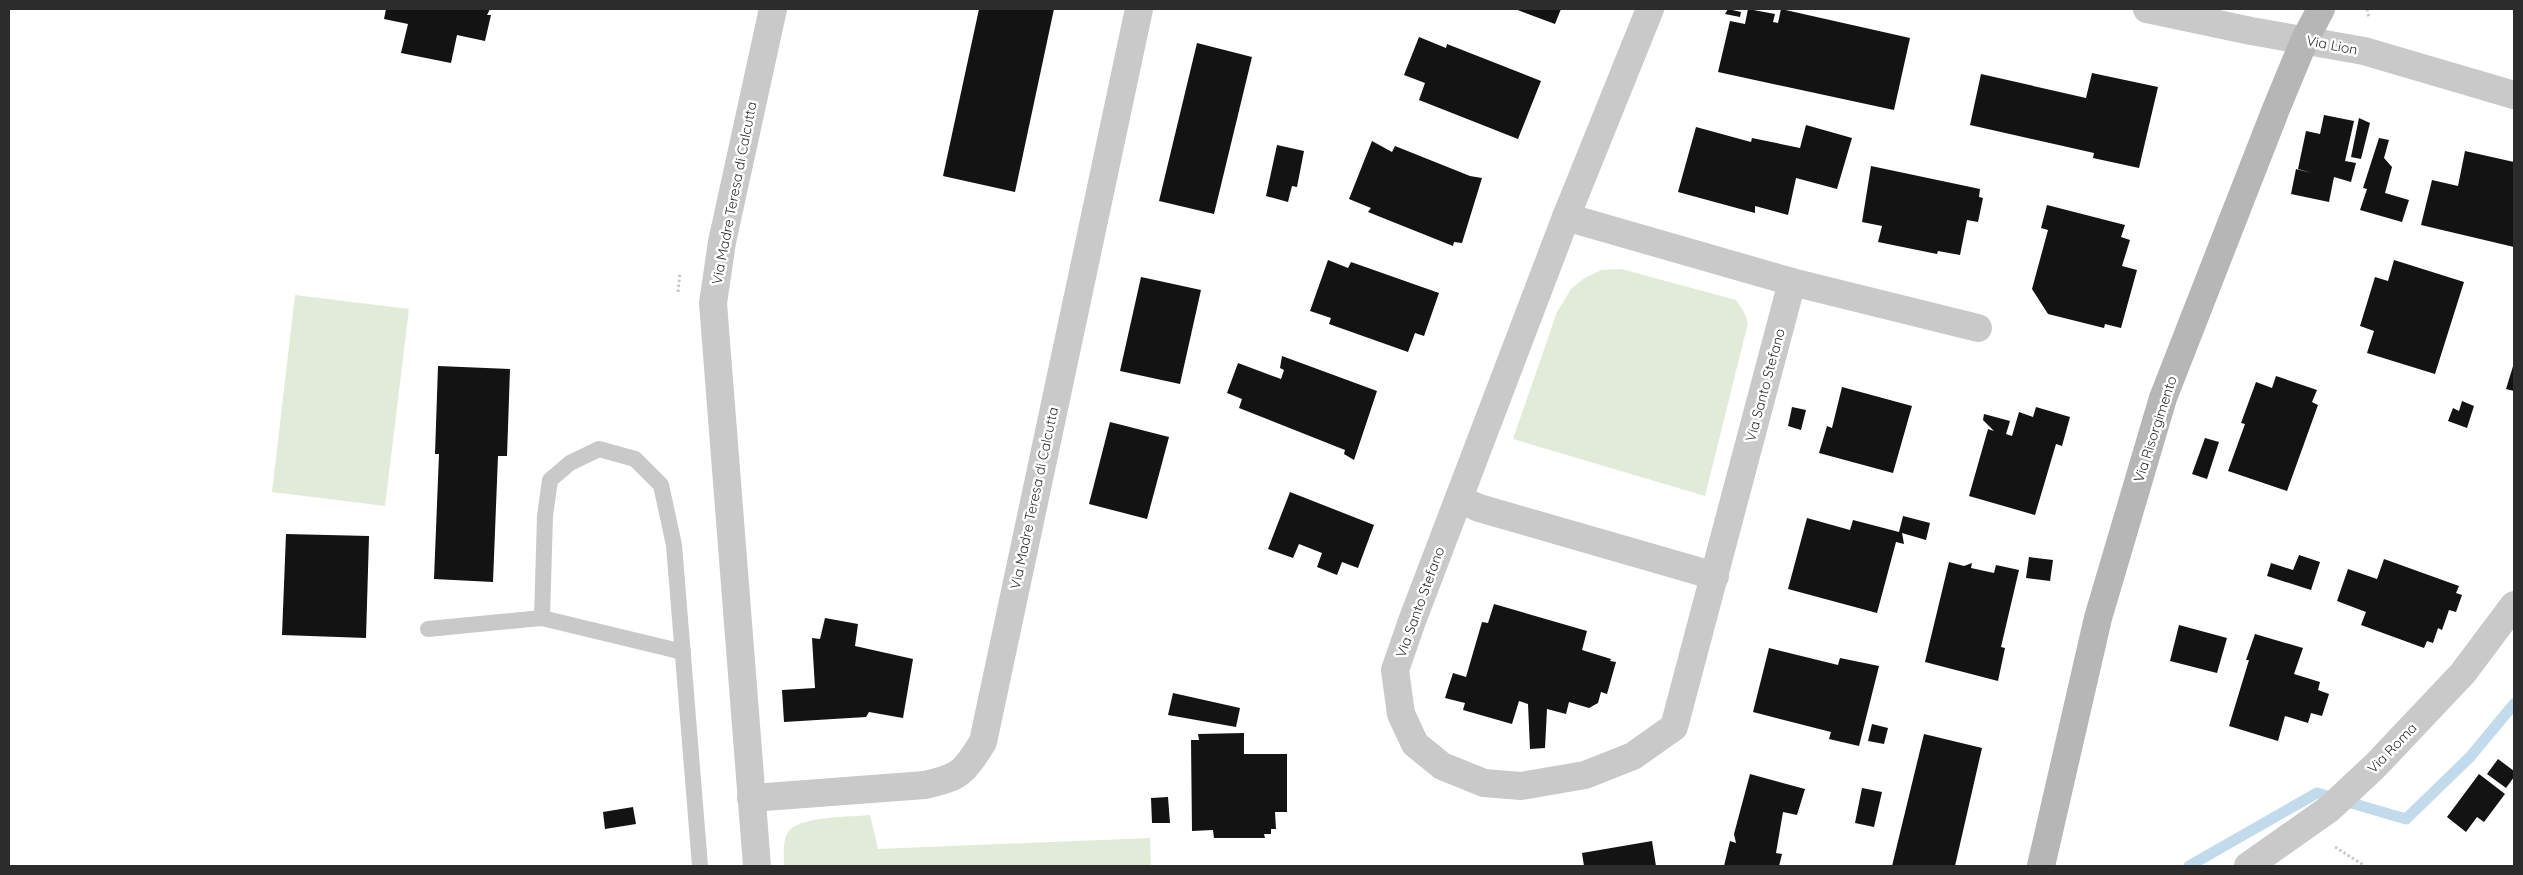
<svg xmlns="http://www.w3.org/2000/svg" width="2523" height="875" viewBox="0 0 2523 875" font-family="Quicksand,sans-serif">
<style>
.green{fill:#e2ebd7}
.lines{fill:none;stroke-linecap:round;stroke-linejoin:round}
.stream{stroke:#c1dbed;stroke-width:11}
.building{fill:#131313}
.path{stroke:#c9c9c9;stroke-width:3;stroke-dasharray:2.5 2.5;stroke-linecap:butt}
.service{stroke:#c9c9c9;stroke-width:16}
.minor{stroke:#c9c9c9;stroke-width:28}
.tertiary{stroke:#c9c9c9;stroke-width:28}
.secondary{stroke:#b6b6b6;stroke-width:28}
.labels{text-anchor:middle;stroke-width:5;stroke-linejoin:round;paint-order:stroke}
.street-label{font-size:14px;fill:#2c2c2c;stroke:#fff}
</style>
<rect width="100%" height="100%" fill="#fff"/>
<g class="green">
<polygon points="1621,269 1736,300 1744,312 1748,323 1705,496 1513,439 1557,312 1571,289 1583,279 1601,270"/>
<polygon points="295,295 409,309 385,506 272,492"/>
<path d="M870,815L878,849L1150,838L1151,866H784C784,856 782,840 789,831C801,816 850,817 870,815Z"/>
</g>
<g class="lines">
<polyline class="stream" points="2189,866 2317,793 2406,819 2470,757 2514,704"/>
</g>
<g class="building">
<polygon points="386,9 490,9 487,15 491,15 485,41 457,35 451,63 401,53 408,24 384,19"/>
<polygon points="979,9 1054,9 1015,192 943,176"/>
<polygon points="1515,9 1561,9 1555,24"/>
<polygon points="1728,9 1741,12 1740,17 1725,14"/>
<polygon points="1748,9 1775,14 1773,22 1778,23 1781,9 1910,38 1894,110 1718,72 1730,21 1745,24"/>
<polygon points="1419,37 1446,48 1447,44 1541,81 1518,139 1419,100 1425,83 1404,75"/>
<polygon points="1197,43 1252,57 1214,214 1159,201"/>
<polygon points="2092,73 2158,87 2139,168 2093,158 2094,153 1970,125 1981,74 2086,98"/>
<polygon points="2324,115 2354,121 2345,161 2356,163 2351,182 2334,177 2329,202 2291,194 2296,169 2312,173 2298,169 2306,131 2320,134"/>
<polygon points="2359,118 2370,123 2361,159 2351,157"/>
<polygon points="1806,125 1852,138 1837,189 1796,178 1788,215 1755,206 1755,213 1678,192 1696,127 1751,142 1752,138 1800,148"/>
<polygon points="2379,138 2389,140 2384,158 2392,167 2385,193 2409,200 2402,222 2360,210 2367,189 2363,188"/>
<polygon points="1372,141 1392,152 1395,146 1470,176 1482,178 1462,243 1454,242 1453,246 1368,212 1371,208 1349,199"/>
<polygon points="1277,145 1304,151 1297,187 1292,186 1288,202 1266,196"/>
<polygon points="2465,151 2514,162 2514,247 2421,225 2432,180 2458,186"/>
<polygon points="1871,166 1980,189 1979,197 1983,198 1978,222 1967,220 1960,255 1938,251 1937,254 1878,242 1882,226 1862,222"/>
<polygon points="2047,205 2125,225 2121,237 2130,240 2122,266 2137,270 2121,328 2105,324 2104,328 2048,314 2032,289 2048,230 2041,228"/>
<polygon points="1328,260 1348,268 1351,262 1439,293 1424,336 1415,333 1408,352 1329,324 1331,318 1310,311"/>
<polygon points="2394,260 2464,282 2435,374 2367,353 2374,331 2360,326 2375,277 2388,281"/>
<polygon points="1141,277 1201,290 1180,384 1120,371"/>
<polygon points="1282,356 1377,391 1354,460 1344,454 1345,450 1239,408 1242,399 1227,393 1238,363 1281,379 1284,370 1280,368"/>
<polygon points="2514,363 2514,391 2506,389"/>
<polygon points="438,366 510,369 507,456 498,456 493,582 434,579 439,454 435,454"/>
<polygon points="2276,376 2317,390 2312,402 2318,405 2287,491 2228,471 2245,424 2241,423 2256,382 2272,388"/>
<polygon points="1842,387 1912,406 1893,473 1819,453 1827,426 1832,428"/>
<polygon points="2462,401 2474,406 2467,428 2448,421 2453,408 2459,411"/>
<polygon points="1792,407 1806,410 1801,430 1788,426"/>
<polygon points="2036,407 2070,417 2062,446 2056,444 2035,515 1969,496 1988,429 1994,431 1983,420 1984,414 2010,421 2006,434 2012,436 2019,412 2033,417"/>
<polygon points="1110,422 1169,437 1147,519 1089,504"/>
<polygon points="2205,438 2219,442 2207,479 2192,474"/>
<polygon points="1290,492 1374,525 1358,568 1342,562 1337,575 1317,567 1322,553 1299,544 1293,558 1268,549"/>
<polygon points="1903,516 1930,523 1926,540 1902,533 1904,544 1896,542 1877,613 1788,589 1807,518 1850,530 1853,520 1899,532"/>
<polygon points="286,534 369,536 366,638 282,635"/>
<polygon points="2299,555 2320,562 2311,590 2267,576 2271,563 2293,570"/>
<polygon points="2029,557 2053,560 2050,581 2026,578"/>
<polygon points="2384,559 2459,586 2456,593 2462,595 2456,612 2449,610 2442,630 2438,628 2433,643 2427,641 2424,648 2361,625 2366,612 2337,601 2348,569 2377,579"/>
<polygon points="1949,562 1964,566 1972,563 1971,568 1994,573 1996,565 2019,570 2001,647 2005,648 1998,681 1925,662"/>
<polygon points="1494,604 1587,631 1582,650 1611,659 1610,661 1616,662 1607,694 1601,692 1598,703 1589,708 1569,702 1566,714 1547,709 1545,748 1530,749 1528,704 1519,701 1512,724 1463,710 1465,703 1445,698 1453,673 1466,677 1482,622 1488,623"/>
<polygon points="825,618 858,624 855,646 913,659 903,718 869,712 866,717 784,722 782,690 815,688 812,638 820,639"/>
<polygon points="2179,625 2227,638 2217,673 2170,661"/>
<polygon points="2255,634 2303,648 2294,674 2320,682 2318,690 2329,694 2322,716 2311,713 2308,723 2285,716 2278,741 2229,726 2249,660 2246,660"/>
<polygon points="1769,648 1838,665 1840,658 1879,666 1859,746 1829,739 1831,732 1753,712"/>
<polygon points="1173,693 1240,708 1236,727 1168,715"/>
<polygon points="1872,724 1888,728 1884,744 1868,741"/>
<polygon points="1244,733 1244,754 1287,754 1287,812 1275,812 1276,829 1271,829 1271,834 1264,834 1265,838 1214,838 1213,830 1192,831 1191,740 1199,740 1198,734"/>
<polygon points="1924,734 1982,748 1955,866 1892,866"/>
<polygon points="2498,759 2514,771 2514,777 2506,788 2487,774"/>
<polygon points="1750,774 1805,789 1797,815 1783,812 1776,853 1782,854 1779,866 1724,866 1730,841 1736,843 1734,834"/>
<polygon points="2479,774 2505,794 2484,822 2477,817 2466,832 2447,817"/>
<polygon points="1862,788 1882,792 1874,827 1855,823"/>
<polygon points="1168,797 1170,823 1152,823 1151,798"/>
<polygon points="633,807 636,824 605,829 603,812"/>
<polygon points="1652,841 1656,866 1584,866 1582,853"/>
</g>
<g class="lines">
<g class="path">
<polyline points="2367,9 2369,18"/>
<polyline points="678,292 680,273"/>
<polyline points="2335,847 2365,866"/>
</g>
<g class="service">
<polyline points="542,618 545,516 550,480 570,463 599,449 635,459 661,485 674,545 700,866"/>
<polyline points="428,629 542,618 683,652"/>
</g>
<g class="minor">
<polyline points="1650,9 1566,217 1412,621 1395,670 1401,714 1415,744 1442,766 1484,783 1521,786 1585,775 1633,756 1674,727 1792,282"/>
<polyline points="1566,217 1792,282 1978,328"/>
<polyline points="1459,499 1479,508 1715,576"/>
<path d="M751,798L925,785C961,777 964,772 983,742L1139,9"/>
<polyline points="757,866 713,303 722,242 773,9"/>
</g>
<g class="tertiary">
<polyline points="2147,9 2251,31 2364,51 2514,95"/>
<polyline points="2248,866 2329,809 2376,765 2463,673 2514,605"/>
</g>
<polyline class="secondary" points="2041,866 2098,618 2163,398 2276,109 2305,39 2321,9"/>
</g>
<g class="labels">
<g class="street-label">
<text transform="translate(2332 45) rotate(11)" y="5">Via Lion</text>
<text transform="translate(734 193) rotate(-79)" y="5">Via Madre Teresa di Calcutta</text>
<text transform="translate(1765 385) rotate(-75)" y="5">Via Santo Stefano</text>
<text transform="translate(2155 429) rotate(-72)" y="5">Via Risorgimento</text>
<text transform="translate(1034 498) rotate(-78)" y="5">Via Madre Teresa di Calcutta</text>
<text transform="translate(1420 602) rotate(-70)" y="5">Via Santo Stefano</text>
<text transform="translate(2392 748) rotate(-46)" y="5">Via Roma</text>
</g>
</g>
<rect width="2523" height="875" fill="none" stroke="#2c2c2c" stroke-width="20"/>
</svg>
